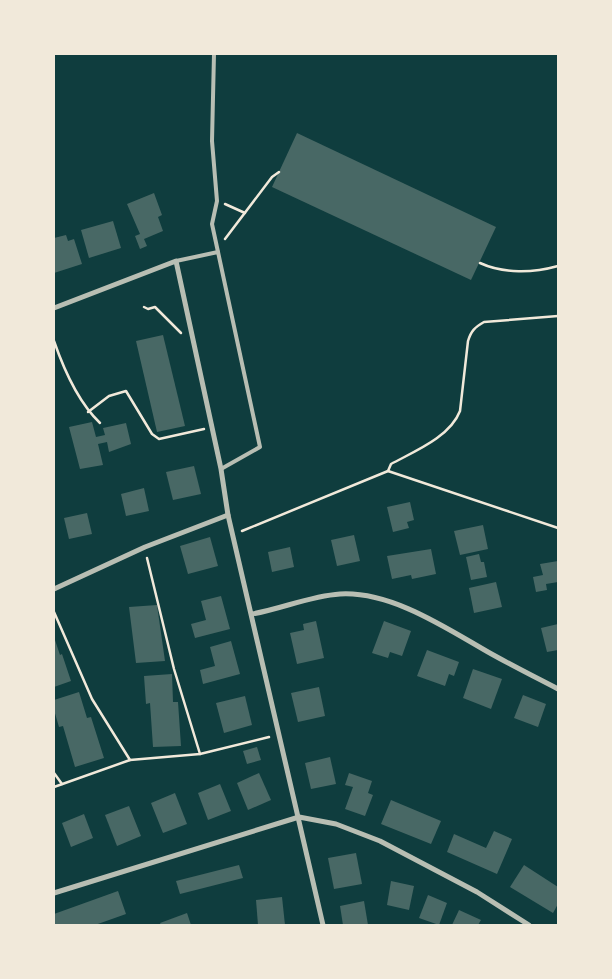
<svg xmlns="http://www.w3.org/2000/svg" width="612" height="979" viewBox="0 0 612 979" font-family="Cabin,sans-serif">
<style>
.building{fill:#486865}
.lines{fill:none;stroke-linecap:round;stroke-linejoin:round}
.path{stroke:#f1e9da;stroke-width:2.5}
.service{stroke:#b8beb3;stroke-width:4}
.minor{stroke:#b8beb3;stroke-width:5}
</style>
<rect width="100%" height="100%" fill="#0f3d3e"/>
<g class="building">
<polygon points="297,133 496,227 471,280 272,187"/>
<polygon points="154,193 162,215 158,217 163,231 144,239 147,246 140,249 135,236 140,234 127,204"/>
<polygon points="113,221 121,248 89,258 81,230"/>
<polygon points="66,235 68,241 74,239 82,264 54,273 54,238"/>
<polygon points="163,335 185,426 157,432 136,341"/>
<polygon points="92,422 96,437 105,435 103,428 126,423 131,444 109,452 107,442 98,444 103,465 80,469 69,427"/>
<polygon points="194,466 201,494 173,500 166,472"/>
<polygon points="144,488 149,511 126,516 121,494"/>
<polygon points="410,502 414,520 407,522 409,528 393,532 387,507"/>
<polygon points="87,513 92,534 69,539 64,518"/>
<polygon points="483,525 488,549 460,555 454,531"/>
<polygon points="354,535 360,561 337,566 331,540"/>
<polygon points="210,537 218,566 188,574 180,546"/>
<polygon points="290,547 294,567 272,572 268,552"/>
<polygon points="431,549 436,574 412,579 411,575 392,579 387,556"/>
<polygon points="479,554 481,562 484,562 487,577 471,580 466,557"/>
<polygon points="558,561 558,582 546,584 547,590 536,592 533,577 543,575 540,564"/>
<polygon points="496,582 502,607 474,613 469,588"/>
<polygon points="221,596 230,629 195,638 191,624 206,620 201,601"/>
<polygon points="157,605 165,661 136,663 129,607"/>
<polygon points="316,621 324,658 297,664 290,633 304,630 303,624"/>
<polygon points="384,621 411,631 402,656 390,652 388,658 372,653"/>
<polygon points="558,624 558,650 547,652 541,628"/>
<polygon points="54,637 60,655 62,654 71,681 54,687"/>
<polygon points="231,641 240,674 203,684 200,670 215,666 210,647"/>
<polygon points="427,650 459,662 454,676 449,674 445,686 417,676"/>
<polygon points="473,669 502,679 491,709 463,698"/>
<polygon points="172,674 173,702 178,702 181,746 153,747 150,703 146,704 144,676"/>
<polygon points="319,687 325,716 298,722 291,693"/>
<polygon points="79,692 87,718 91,717 104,758 75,767 63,726 59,727 54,710 54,700"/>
<polygon points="523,695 546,704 538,727 514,718"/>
<polygon points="245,696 252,725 224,733 216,703"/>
<polygon points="257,747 261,760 247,764 243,751"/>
<polygon points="330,757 336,784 311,789 305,763"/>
<polygon points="259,773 271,800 248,810 237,783"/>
<polygon points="349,773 372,781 368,793 373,795 365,816 345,809 353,787 345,785"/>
<polygon points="220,784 231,811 208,820 198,793"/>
<polygon points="175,793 187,824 163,833 151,803"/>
<polygon points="391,800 441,821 431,844 381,824"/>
<polygon points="129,806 141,836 117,846 105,815"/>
<polygon points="84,814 93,838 71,847 62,823"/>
<polygon points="494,831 512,839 497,874 447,852 454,834 486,848"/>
<polygon points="356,853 362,884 334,889 328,858"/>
<polygon points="239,865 243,878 180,894 176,881"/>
<polygon points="524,865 558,887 558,904 553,913 510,887"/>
<polygon points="391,881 414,886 409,910 387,905"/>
<polygon points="118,891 126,914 95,925 54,925 54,914"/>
<polygon points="428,895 447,903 439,925 419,918"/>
<polygon points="282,897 285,925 258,925 256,900"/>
<polygon points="364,901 368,925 343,925 340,906"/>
<polygon points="459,910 481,920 478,925 452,925"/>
<polygon points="187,913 191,925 161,925 160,923"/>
</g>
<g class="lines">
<g class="path">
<polyline points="225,204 245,213"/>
<polyline points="225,239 272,177 279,172"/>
<path d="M480,263C504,274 533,273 558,266"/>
<polyline points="144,307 148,309 155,307 181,333"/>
<path d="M54,341C64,370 78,402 100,423"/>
<polyline points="88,412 109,396 126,391 152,434 159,439 204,429"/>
<polyline points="388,471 558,528"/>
<path d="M242,531L388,471L391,464C415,451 450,437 460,411L468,341C471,331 475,327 484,322L558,316"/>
<polyline points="147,558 174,669 200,754"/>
<polyline points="54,612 92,699 130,760"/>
<polyline points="54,773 62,784"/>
<polyline points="54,787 130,760 200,754 269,737"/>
</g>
<g class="service">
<polyline points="214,54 212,141 217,201 212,224 218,252"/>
<polyline points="176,261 218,252 260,447 221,469"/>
</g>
<g class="minor">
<polyline points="54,308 176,261 221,469 228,515 323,925"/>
<polyline points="54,589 145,547 228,515"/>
<path d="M252,614C281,609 310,596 340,594C391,591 446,628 488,652C511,665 535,677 558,689"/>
<polyline points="54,893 299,817 336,824 380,841 477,892 529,925"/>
</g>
</g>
<rect width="612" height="979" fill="none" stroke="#f1e9da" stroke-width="110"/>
</svg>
